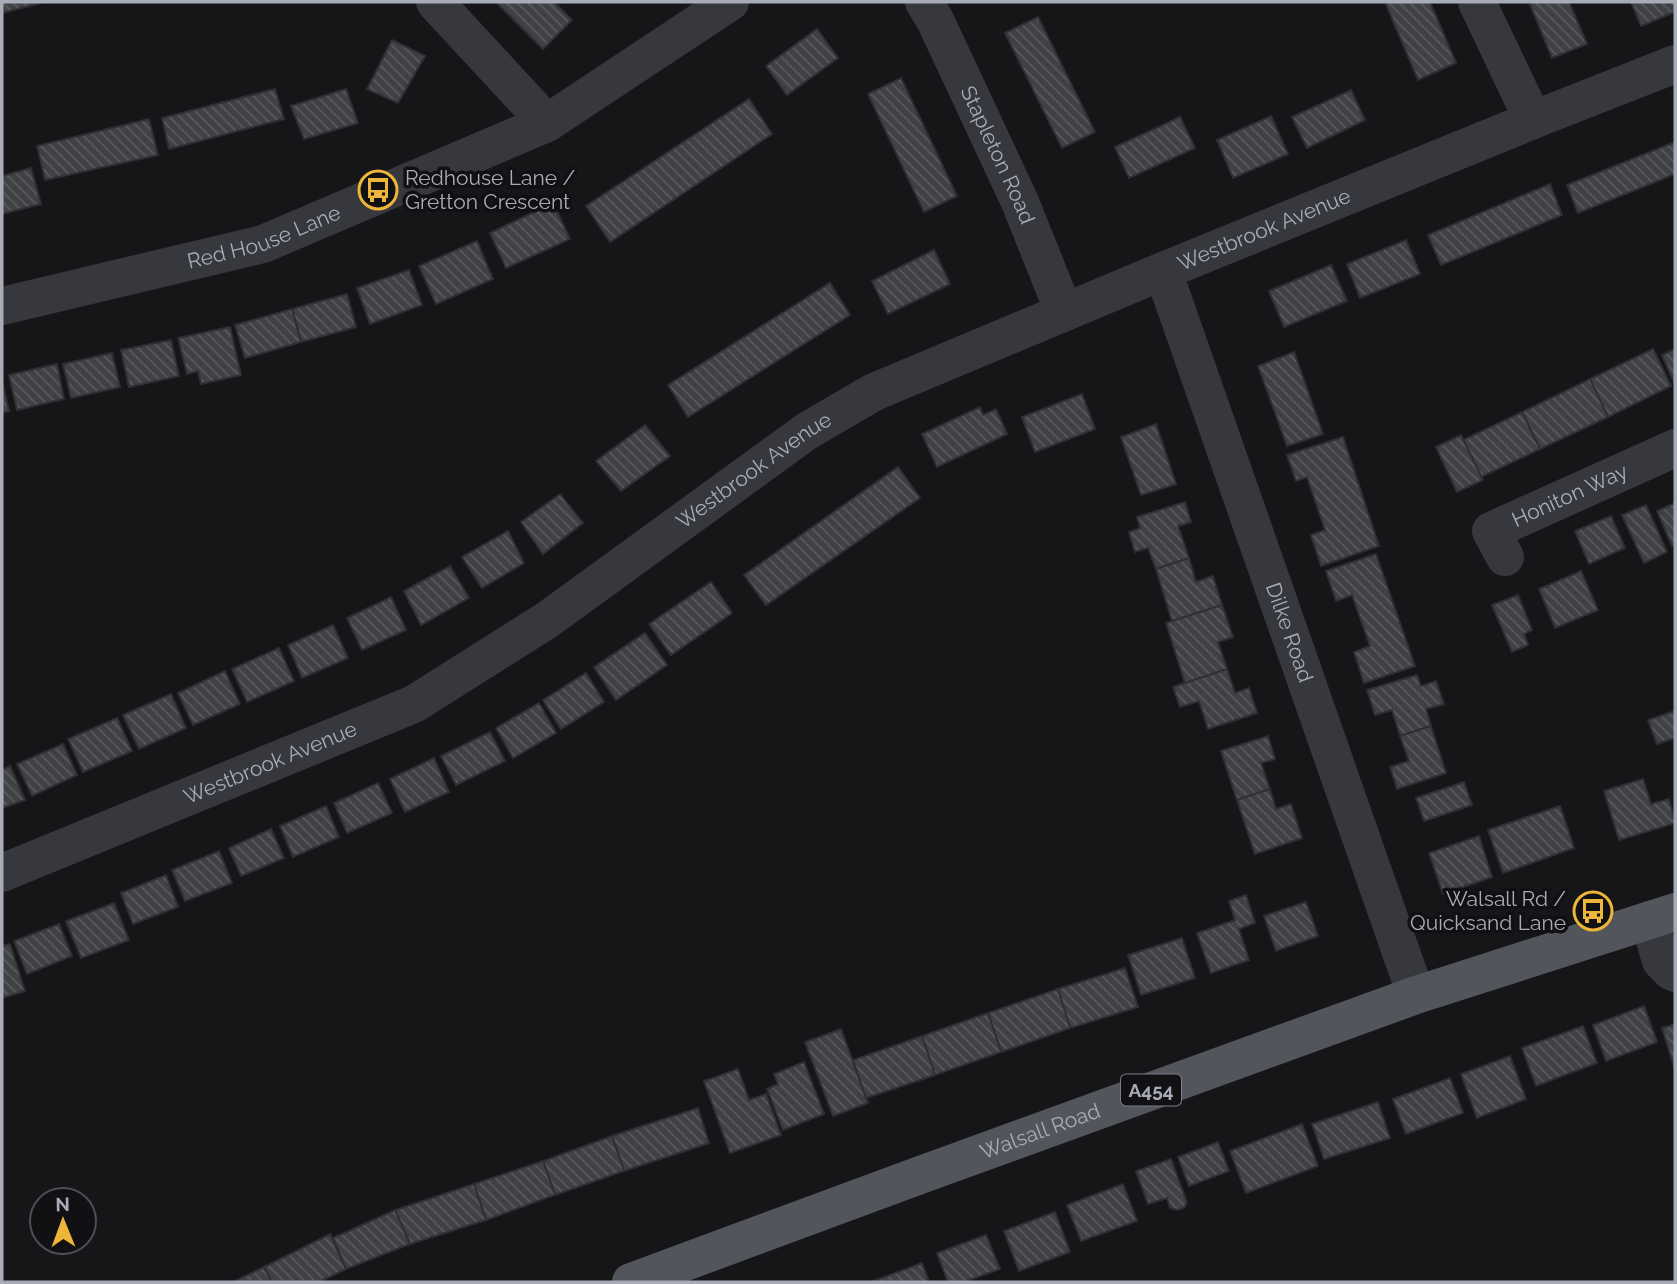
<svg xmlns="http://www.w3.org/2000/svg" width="1677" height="1284" viewBox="0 0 1677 1284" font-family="Raleway,sans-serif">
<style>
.building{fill:url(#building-back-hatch);stroke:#303034;stroke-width:2}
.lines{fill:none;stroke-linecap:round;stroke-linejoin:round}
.minor{stroke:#37383d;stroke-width:38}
.major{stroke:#53555c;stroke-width:38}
.labels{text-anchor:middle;stroke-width:7;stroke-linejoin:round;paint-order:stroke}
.shield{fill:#111113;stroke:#7b7e86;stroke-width:2}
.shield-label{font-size:19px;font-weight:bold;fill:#a8acb7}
.street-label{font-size:21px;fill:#a8acb7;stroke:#111113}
.poi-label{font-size:21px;fill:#a8acb7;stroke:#111113;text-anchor:start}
</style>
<defs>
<pattern id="building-back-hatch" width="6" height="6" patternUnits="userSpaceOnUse" patternTransform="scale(1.75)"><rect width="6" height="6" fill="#404145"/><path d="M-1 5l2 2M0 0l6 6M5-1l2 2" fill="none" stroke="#595a5e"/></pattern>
</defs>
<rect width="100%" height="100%" fill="#161618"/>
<g class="building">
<polygon points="2,2 41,2 41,3 2,13"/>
<polygon points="496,2 554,2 572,20 543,49"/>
<polygon points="1385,2 1430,2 1456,63 1418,80"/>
<polygon points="1529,2 1569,2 1587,44 1552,58"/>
<polygon points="1631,2 1675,2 1675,12 1641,26"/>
<polygon points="1038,17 1095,132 1062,148 1005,33"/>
<polygon points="817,29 838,58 787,95 766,66"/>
<polygon points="392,40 425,56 398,103 367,89"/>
<polygon points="901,78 957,196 924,212 868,94"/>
<polygon points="275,89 284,119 169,149 162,118"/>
<polygon points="346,89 358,123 304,139 291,106"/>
<polygon points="1351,90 1365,120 1307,148 1292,117"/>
<polygon points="749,99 772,134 610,242 586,206"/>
<polygon points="1271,116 1288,154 1233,178 1217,140"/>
<polygon points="1180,117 1195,148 1129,178 1115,147"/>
<polygon points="149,119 158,155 45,180 37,146"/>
<polygon points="1675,142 1675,174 1578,213 1567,185"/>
<polygon points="31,168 41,204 2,214 2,176"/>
<polygon points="1550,184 1562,215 1441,265 1428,235"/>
<polygon points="553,203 570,239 506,268 490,233"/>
<polygon points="1406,240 1420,274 1360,298 1347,264"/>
<polygon points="477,241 493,279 436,304 419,266"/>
<polygon points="934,250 950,284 888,314 872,281"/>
<polygon points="1331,265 1347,301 1284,327 1269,291"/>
<polygon points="409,270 422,305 370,324 357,288"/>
<polygon points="830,283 850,315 688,417 668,385"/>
<polygon points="347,294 356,327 301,342 292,309"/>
<polygon points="292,309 301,342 245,358 235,325"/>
<polygon points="230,327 241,375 201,384 198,371 187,374 178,338"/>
<polygon points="171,340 179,376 129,387 121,350"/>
<polygon points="1653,349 1671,386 1608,417 1590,379"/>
<polygon points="1675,349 1675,385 1662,355"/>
<polygon points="1294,352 1323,434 1287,446 1258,366"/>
<polygon points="112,353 120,387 71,398 63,364"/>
<polygon points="57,364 64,399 17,410 9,375"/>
<polygon points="1590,379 1608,417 1540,449 1522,412"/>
<polygon points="2,381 9,411 2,413"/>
<polygon points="1082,394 1095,429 1035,452 1022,417"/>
<polygon points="980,407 983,415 996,409 1007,434 937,467 922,434"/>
<polygon points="1522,412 1540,449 1481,477 1463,440"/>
<polygon points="1156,424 1176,484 1141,495 1121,437"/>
<polygon points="645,425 670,456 621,491 596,461"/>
<polygon points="1461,435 1483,480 1457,492 1436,447"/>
<polygon points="1343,437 1379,546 1321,566 1311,535 1325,530 1307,477 1296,481 1287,455"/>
<polygon points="898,467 920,498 766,605 744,575"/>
<polygon points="560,494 583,523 543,554 521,522"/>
<polygon points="1185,502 1191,522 1178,526 1189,558 1156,569 1148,548 1135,552 1129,532 1140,528 1137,517"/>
<polygon points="1675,503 1675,545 1672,546 1657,511"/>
<polygon points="1646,505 1667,552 1644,563 1622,515"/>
<polygon points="1611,516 1625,548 1589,564 1575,531"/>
<polygon points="508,531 524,563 482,588 462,557"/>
<polygon points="1376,554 1415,666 1364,683 1354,652 1370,646 1352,595 1336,601 1326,571"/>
<polygon points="1189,558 1196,582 1213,576 1222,605 1172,621 1156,569"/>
<polygon points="450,566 469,598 421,625 404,591"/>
<polygon points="1581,571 1598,610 1555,628 1539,589"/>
<polygon points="711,582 732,613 671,655 649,624"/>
<polygon points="1518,595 1532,630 1524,634 1528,645 1512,652 1492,605"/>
<polygon points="391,597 406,630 362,650 347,618"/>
<polygon points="1222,605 1233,637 1218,642 1227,669 1185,683 1166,623"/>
<polygon points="333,625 348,658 302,678 288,645"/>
<polygon points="645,633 667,665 616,700 594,667"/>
<polygon points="279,648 294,681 247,702 232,669"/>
<polygon points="1227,669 1235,693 1249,688 1257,713 1208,729 1199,701 1180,707 1173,687"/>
<polygon points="225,671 240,704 193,725 178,693"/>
<polygon points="586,673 604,702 561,729 543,700"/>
<polygon points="1417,675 1421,686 1436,681 1444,704 1426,709 1431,726 1400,736 1392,710 1375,715 1367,690"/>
<polygon points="171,694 186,728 139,749 123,715"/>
<polygon points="539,703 556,733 513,758 496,728"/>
<polygon points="1675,711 1675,738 1657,744 1648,720"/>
<polygon points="117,718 132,751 83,772 68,739"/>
<polygon points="1431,726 1446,773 1397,789 1390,767 1409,761 1400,736"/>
<polygon points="490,732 505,761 456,785 441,756"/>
<polygon points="1268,736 1275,759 1261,763 1270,789 1237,800 1221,751"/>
<polygon points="63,744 77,775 32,796 17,764"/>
<polygon points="434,758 449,792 405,812 390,779"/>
<polygon points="10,766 25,800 2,808 2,770"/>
<polygon points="1643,779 1651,804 1669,799 1675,823 1619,840 1604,791"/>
<polygon points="1464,782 1472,805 1424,821 1416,798"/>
<polygon points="378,783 392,813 347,833 334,803"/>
<polygon points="1270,789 1276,809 1291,804 1302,838 1255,854 1237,800"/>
<polygon points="326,806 339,837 293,857 280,826"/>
<polygon points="1560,806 1574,848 1503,873 1488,830"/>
<polygon points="271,829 284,858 241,876 229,848"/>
<polygon points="1479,836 1492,877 1443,894 1429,853"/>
<polygon points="219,851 232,883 185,901 172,870"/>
<polygon points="166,875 178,907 133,924 121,893"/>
<polygon points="1246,895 1255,923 1239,929 1249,960 1211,973 1197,933 1235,920 1229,901"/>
<polygon points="1306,902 1318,936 1276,951 1264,916"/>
<polygon points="114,903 129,940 81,958 66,921"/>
<polygon points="59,924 72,956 27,974 14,941"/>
<polygon points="1182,938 1195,978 1141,995 1128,955"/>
<polygon points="10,944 25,991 2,998 2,946"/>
<polygon points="1125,968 1138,1007 1070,1028 1058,989"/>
<polygon points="1058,989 1070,1028 1001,1052 988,1013"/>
<polygon points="1644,1006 1657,1042 1606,1061 1593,1025"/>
<polygon points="988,1013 1001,1052 935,1075 922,1036"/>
<polygon points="1675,1024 1675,1070 1662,1028"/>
<polygon points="1583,1026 1597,1063 1536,1086 1522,1048"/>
<polygon points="841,1029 868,1103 833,1116 805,1042"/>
<polygon points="922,1036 935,1075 866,1098 853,1060"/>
<polygon points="1510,1056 1526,1099 1477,1118 1461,1074"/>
<polygon points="804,1062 824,1114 783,1130 767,1089 778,1084 774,1074"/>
<polygon points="738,1069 749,1100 766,1094 781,1135 730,1153 704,1081"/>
<polygon points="1450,1078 1463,1113 1406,1134 1393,1099"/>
<polygon points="1378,1102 1390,1138 1324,1159 1312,1124"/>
<polygon points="698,1108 709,1143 624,1171 612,1136"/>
<polygon points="1302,1124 1318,1166 1246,1193 1230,1151"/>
<polygon points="612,1136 624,1171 555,1195 543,1161"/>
<polygon points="1218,1142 1229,1171 1189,1186 1178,1157"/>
<polygon points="1171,1159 1187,1203 1184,1208 1177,1210 1170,1208 1167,1198 1148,1204 1136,1171"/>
<polygon points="543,1161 555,1195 486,1220 474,1184"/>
<polygon points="474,1184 486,1220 410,1244 395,1210"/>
<polygon points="1123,1184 1137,1221 1081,1241 1067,1205"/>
<polygon points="395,1210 410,1244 346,1269 333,1238"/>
<polygon points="1055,1212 1070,1252 1019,1271 1004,1231"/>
<polygon points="330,1234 346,1269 319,1282 272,1282 264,1267"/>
<polygon points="986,1235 1000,1269 964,1282 948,1282 937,1253"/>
<polygon points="922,1263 929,1282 871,1282"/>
<polygon points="264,1267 272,1282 233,1282"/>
</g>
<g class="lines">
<g class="minor">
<polyline points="435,2 547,123"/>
<path id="s1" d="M924,2L935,20L1020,202L1064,312"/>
<polyline points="1477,2 1533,120"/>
<path id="s2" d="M1163,271L1416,995"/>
<path id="s3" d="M2,306L263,244L547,123L730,2"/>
<path id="s4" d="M1505,557L1491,531L1675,448"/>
<path id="s5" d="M2,873L414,704L547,620L807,431L874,392L1163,271L1533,120L1675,64"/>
<polyline points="1649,920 1661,961 1671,971 1675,973"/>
</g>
<path class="major" id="s6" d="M631,1282L923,1174L1416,995L1675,912"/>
</g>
<defs>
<symbol id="bus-ring" viewBox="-11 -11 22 22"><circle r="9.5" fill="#111113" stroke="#edb539" stroke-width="1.5"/><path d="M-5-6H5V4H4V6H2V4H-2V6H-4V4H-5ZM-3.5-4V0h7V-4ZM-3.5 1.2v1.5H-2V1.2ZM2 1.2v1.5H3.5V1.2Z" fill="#edb539"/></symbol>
</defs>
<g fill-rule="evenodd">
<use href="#bus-ring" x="356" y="168" width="44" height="44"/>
<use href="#bus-ring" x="1571" y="889" width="44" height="44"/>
</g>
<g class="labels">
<rect class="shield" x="1121" y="1074.5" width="60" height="31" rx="5"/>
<g class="shield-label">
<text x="1151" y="1097">A454</text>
</g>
<g class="street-label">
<text dy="7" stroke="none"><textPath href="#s1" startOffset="170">Stapleton Road</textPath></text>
<text dy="7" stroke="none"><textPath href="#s5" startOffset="1424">Westbrook Avenue</textPath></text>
<text dy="7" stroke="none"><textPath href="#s3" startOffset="271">Red House Lane</textPath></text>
<text dy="7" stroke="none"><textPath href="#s5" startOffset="858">Westbrook Avenue</textPath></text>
<text dy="7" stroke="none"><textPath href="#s4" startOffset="116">Honiton Way</textPath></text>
<text dy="7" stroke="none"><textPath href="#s2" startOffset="383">Dilke Road</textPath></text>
<text dy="7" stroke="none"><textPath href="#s5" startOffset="290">Westbrook Avenue</textPath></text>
<text dy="7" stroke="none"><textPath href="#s6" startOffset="436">Walsall Road</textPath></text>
</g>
<g class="poi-label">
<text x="405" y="185">Redhouse Lane /<tspan x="405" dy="24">Gretton Crescent</tspan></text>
<text x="1566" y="906" text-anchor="end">Walsall Rd /<tspan x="1566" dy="24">Quicksand Lane</tspan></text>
</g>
</g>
<rect width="1677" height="1284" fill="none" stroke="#a8acb7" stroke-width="7"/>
<g transform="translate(63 1221) rotate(359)"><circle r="33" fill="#111113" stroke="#4d4f55" stroke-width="2"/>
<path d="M0-5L12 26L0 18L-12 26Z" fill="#edb539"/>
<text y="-10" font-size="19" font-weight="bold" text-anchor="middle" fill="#a8acb7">N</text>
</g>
</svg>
